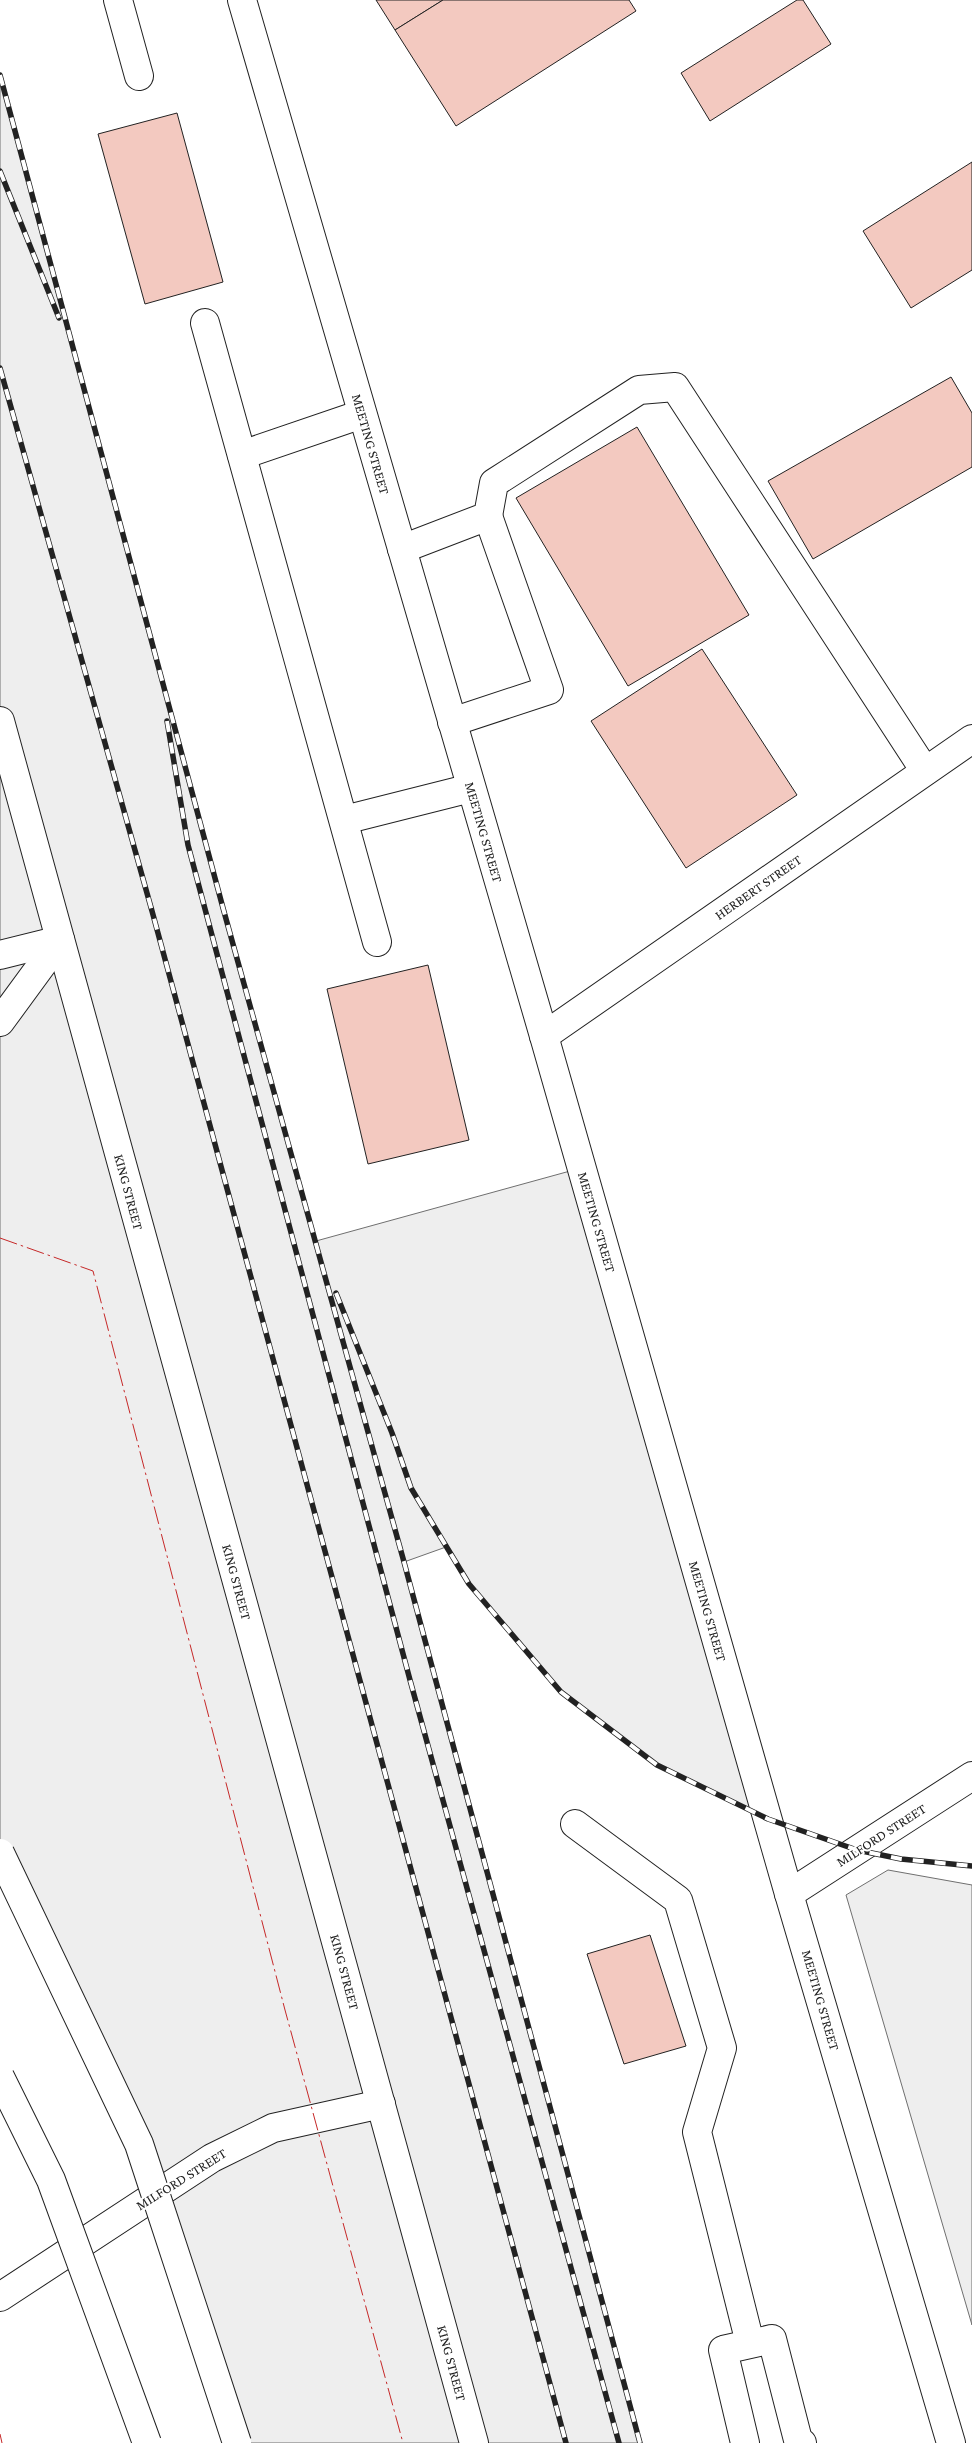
<svg xmlns="http://www.w3.org/2000/svg" width="972" height="2443" viewBox="0 0 972 2443" font-family="'Crimson Pro',serif">
<style>
.green{fill:#eee;stroke:#6f6f6f}
.building{fill:#f3c9c0;stroke:#222}
.lines{fill:none;stroke-linecap:round;stroke-linejoin:round}
.minor-casing{stroke:#222;stroke-width:30}
.major-casing{stroke:#222;stroke-width:30}
.minor{stroke:#fff;stroke-width:28}
.major{stroke:#fff;stroke-width:28}
.rail-casing{stroke:#222;stroke-width:5.5}
.rail{stroke:#fff;stroke-width:4;stroke-dasharray:11;stroke-linecap:butt}
.highway-bridge-casing{stroke:#222;stroke-width:30;stroke-linecap:butt}
.highway-bridge{stroke:#fff;stroke-width:28}
.power{stroke:#c62828;stroke-width:1;stroke-dasharray:18 4 2.5 4;stroke-linecap:butt}
.labels{text-anchor:middle;stroke-width:4;stroke-linejoin:round;paint-order:stroke}
.street-label{font-size:14px;fill:#222;stroke:#fff}
</style>
<rect width="100%" height="100%" fill="#fff"/>
<g class="green">
<polygon points="0,75 223,908 316,1241 581,1168 768,1819 657,1765 561,1692 469,1584 446,1547 404,1562 640,2443 237,2443 139,2144 0,1853"/>
<polygon points="888,1870 972,1885 972,2325 846,1895"/>
</g>
<g class="building">
<polygon points="376,0 443,0 395,30"/>
<polygon points="443,0 629,0 636,11 456,126 395,30"/>
<polygon points="797,0 803,0 831,44 710,121 681,73"/>
<polygon points="177,113 223,282 145,304 98,134"/>
<polygon points="972,162 972,270 911,308 863,231"/>
<polygon points="951,377 972,413 972,467 813,559 768,481"/>
<polygon points="637,427 749,615 628,686 516,498"/>
<polygon points="702,649 797,795 686,868 591,721"/>
<polygon points="428,965 469,1140 368,1164 327,989"/>
<polygon points="650,1935 686,2046 624,2064 587,1954"/>
</g>
<g class="lines">
<defs>
<g id="minor">
<polyline points="118,0 139,76"/>
<polyline points="205,323 377,942"/>
<polyline points="242,455 362,414"/>
<polyline points="402,549 488,516 494,483 639,390 675,387 925,771"/>
<polyline points="452,722 549,690 488,516"/>
<polyline points="344,820 471,788"/>
<polyline points="0,955 60,940"/>
<polyline points="0,1022 60,940"/>
<polyline points="544,1036 972,739"/>
<polyline points="575,1824 678,1900 722,2048 697,2132 750,2343"/>
<polyline points="789,1894 972,1776"/>
<polyline points="0,2297 212,2158 273,2128 381,2104"/>
<polyline points="745,2443 723,2350 772,2339 798,2440 802,2443"/>
</g>
<g id="major">
<polyline points="242,0 544,1036 789,1894 951,2443"/>
<polyline points="0,721 474,2443"/>
</g>
</defs>
<use href="#minor" class="minor-casing"/>
<use href="#major" class="major-casing"/>
<use href="#minor" class="minor"/>
<use href="#major" class="major"/>
<defs>
<g id="rail">
<polyline points="0,75 223,908 404,1562 640,2443"/>
<polyline points="0,171 59,318"/>
<polyline points="0,368 152,911 566,2443"/>
<polyline points="167,721 188,845 410,1680 619,2443"/>
<polyline points="336,1293 392,1433 411,1488 469,1584 561,1692 657,1765 768,1819 857,1850 901,1859 972,1866"/>
</g>
</defs>
<use href="#rail" class="rail-casing"/>
<use href="#rail" class="rail"/>
<defs>
<g id="highway-bridge">
<polyline points="0,1853 139,2144 237,2443"/>
<polyline points="0,2077 51,2180 147,2443"/>
</g>
</defs>
<use href="#highway-bridge" class="highway-bridge-casing"/>
<use href="#highway-bridge" class="highway-bridge"/>
<g class="power">
<polyline points="0,1238 93,1271 285,2010 403,2443"/>
<polyline points="0,2434 2,2443"/>
</g>
</g>
<g class="labels">
<g class="street-label">
<text transform="translate(371 444) rotate(74)" y="5">MEETING STREET</text>
<text transform="translate(484 832) rotate(74)" y="5">MEETING STREET</text>
<text transform="translate(758 887) rotate(-35)" y="5">HERBERT STREET</text>
<text transform="translate(129 1192) rotate(75)" y="5">KING STREET</text>
<text transform="translate(597 1222) rotate(74)" y="5">MEETING STREET</text>
<text transform="translate(237 1582) rotate(75)" y="5">KING STREET</text>
<text transform="translate(708 1611) rotate(74)" y="5">MEETING STREET</text>
<text transform="translate(881 1835) rotate(-33)" y="5">MILFORD STREET</text>
<text transform="translate(345 1972) rotate(75)" y="5">KING STREET</text>
<text transform="translate(821 2000) rotate(74)" y="5">MEETING STREET</text>
<text transform="translate(181 2179) rotate(-32)" y="5">MILFORD STREET</text>
<text transform="translate(452 2363) rotate(75)" y="5">KING STREET</text>
</g>
</g>
</svg>
